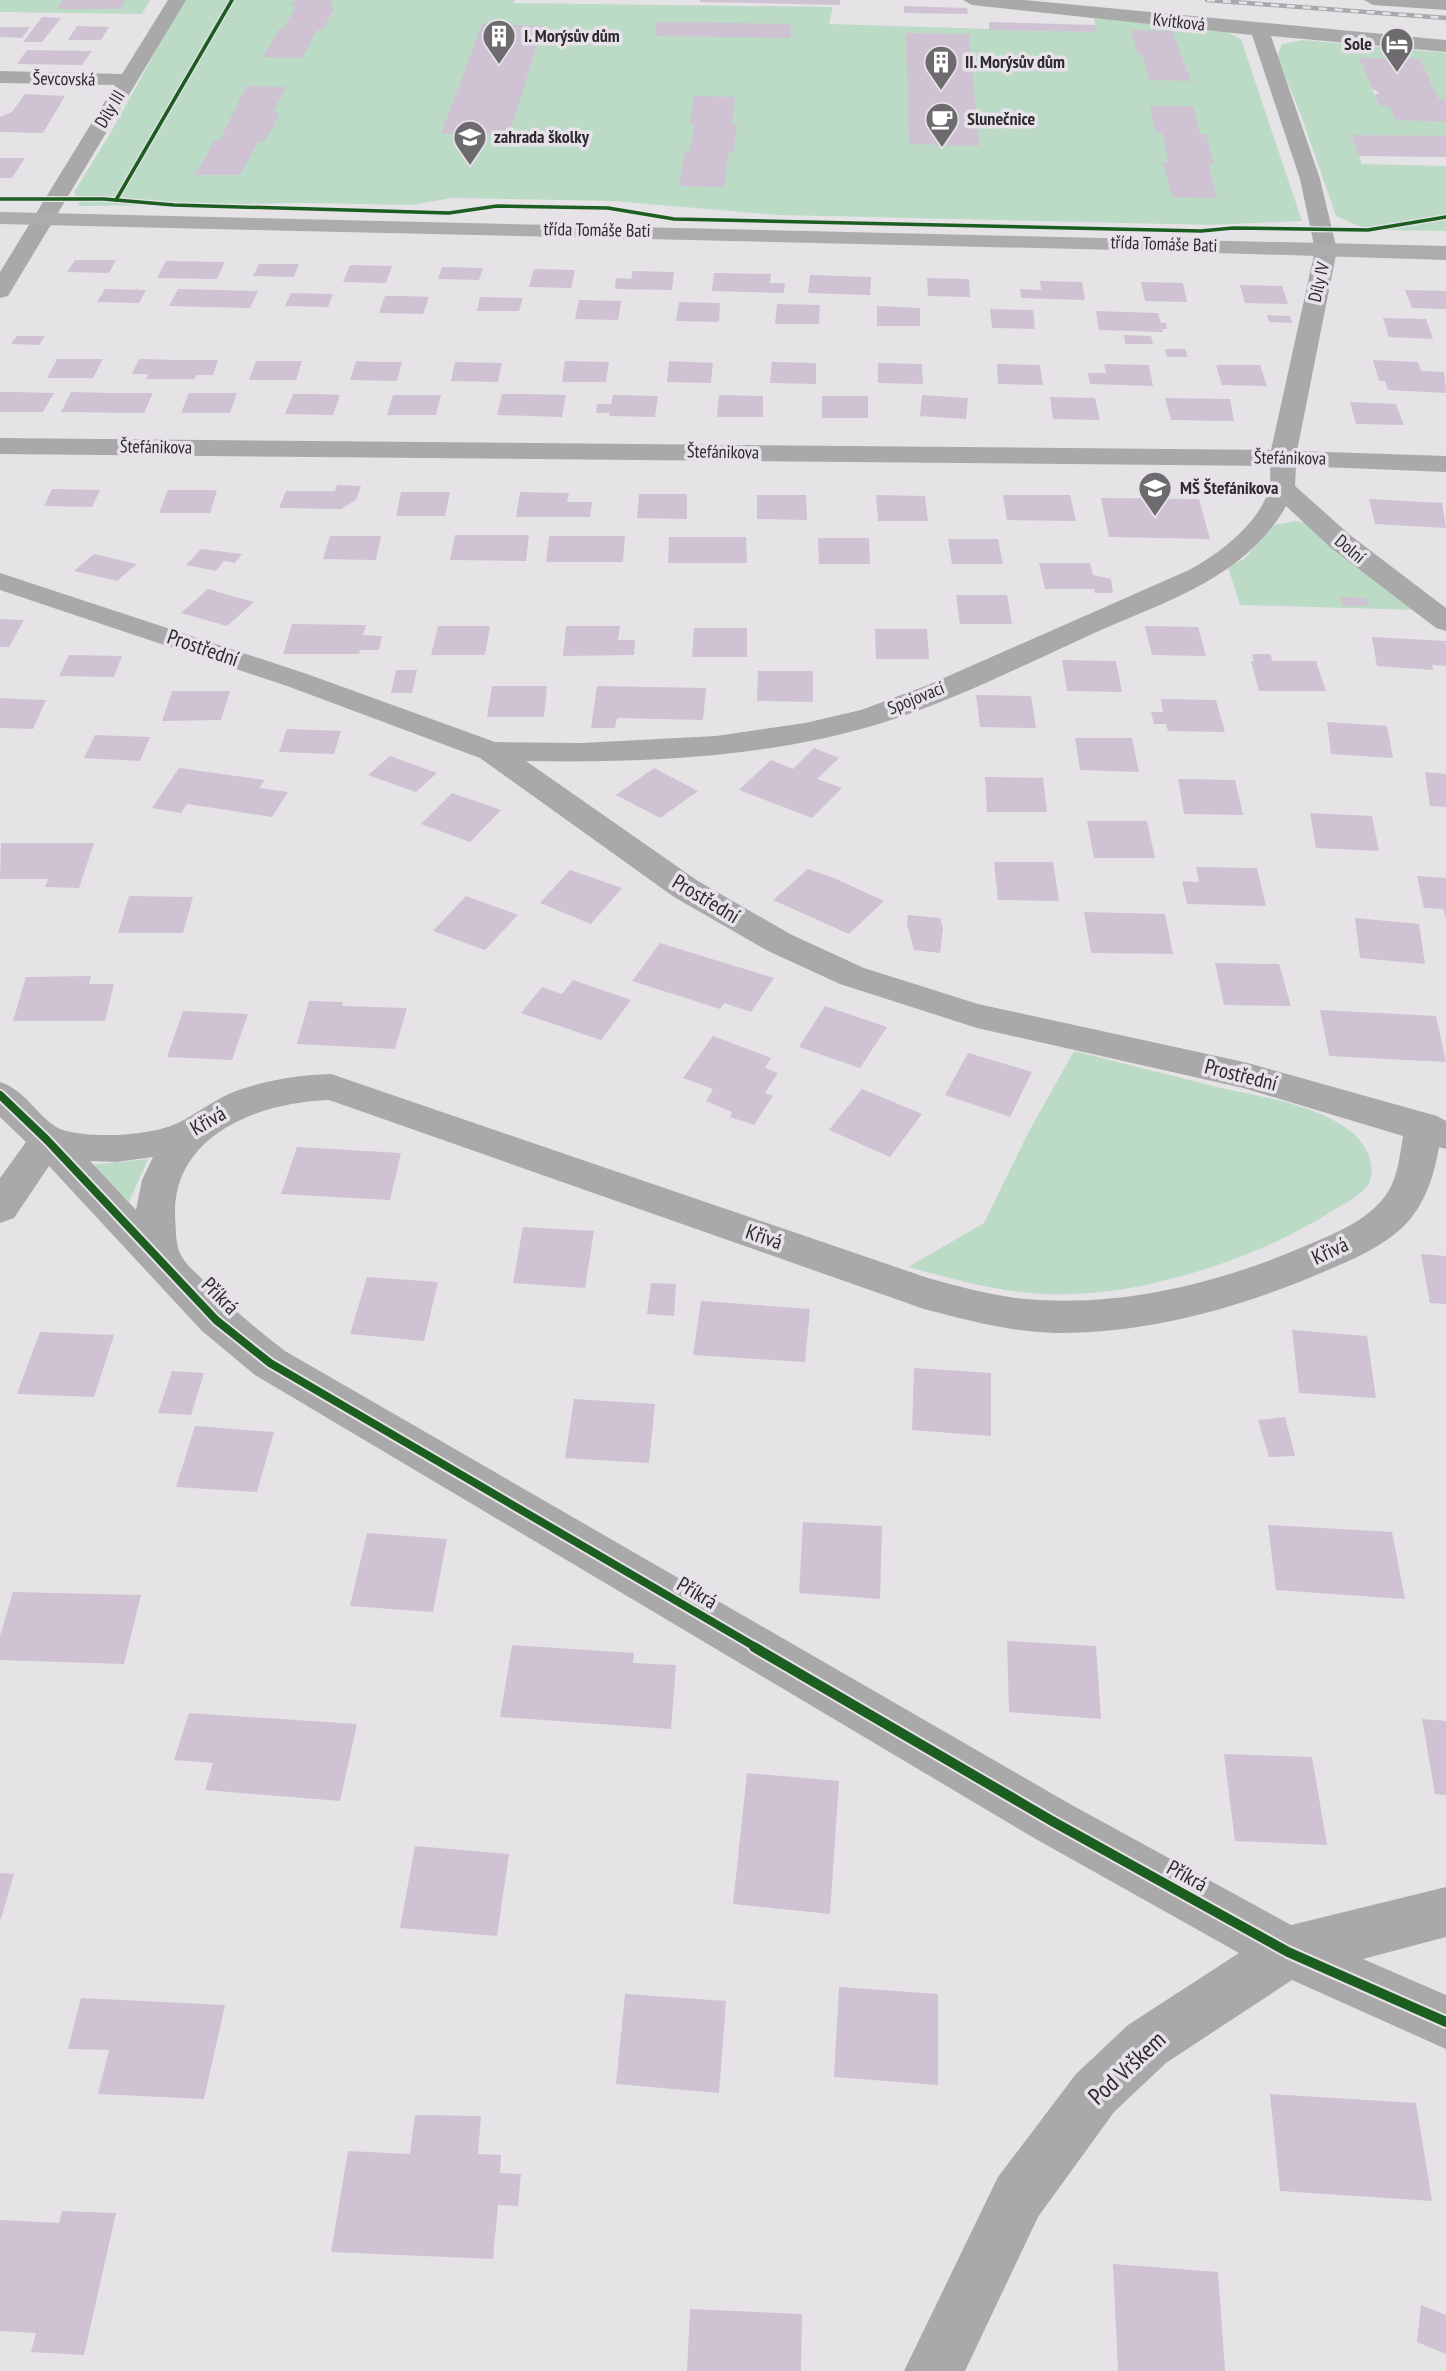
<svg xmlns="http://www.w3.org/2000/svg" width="1446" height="2371" viewBox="0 0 1446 2371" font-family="'PT Sans Narrow',sans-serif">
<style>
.green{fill:#bcdbc7}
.building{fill:#cfc2d3}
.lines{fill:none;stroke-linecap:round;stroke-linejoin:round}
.minor{fill:#aaa9a9;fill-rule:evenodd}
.major{fill:#adacac;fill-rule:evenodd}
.rail-casing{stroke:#aaa8aa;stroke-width:4.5}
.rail{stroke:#e7e1e9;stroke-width:2.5;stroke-dasharray:8;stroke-linecap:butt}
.cycleway-far2-casing{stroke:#e7e1e9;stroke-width:6}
.cycleway-far1-casing{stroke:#e7e1e9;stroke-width:12}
.cycleway-casing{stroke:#e7e1e9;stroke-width:14}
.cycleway-far2{stroke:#1b5e20;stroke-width:3.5}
.cycleway-far1{stroke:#1b5e20;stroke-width:8}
.cycleway{stroke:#1b5e20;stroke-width:10}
.labels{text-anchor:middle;stroke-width:7;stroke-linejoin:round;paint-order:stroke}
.far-street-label{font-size:18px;fill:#2d2b2d;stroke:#e7e1e9}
.far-poi-label{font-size:18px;font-weight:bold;fill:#2d2b2d;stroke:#e7e1e9;text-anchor:start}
.street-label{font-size:21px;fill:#2d2b2d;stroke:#e7e1e9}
.near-street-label{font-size:24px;fill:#2d2b2d;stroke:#e7e1e9}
</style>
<rect width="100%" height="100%" fill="#e6e3e7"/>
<g class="green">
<polygon points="0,0 150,0 142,14 0,12"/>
<polygon points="184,0 514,0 514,3 833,7 829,24 1096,32 1094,18 1227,32 1241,39 1302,221 1211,225 779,215 612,201 452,198 412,205 304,203 80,206 74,192 111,132"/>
<polygon points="1303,40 1446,53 1446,99 1439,99 1420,59 1360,58 1379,106 1389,106 1396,120 1446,122 1446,136 1351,135 1362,164 1446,166 1446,231 1368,230 1336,216 1301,115 1277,56 1282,44"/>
<polygon points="1296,521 1308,524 1417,610 1240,605 1228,567 1244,559 1273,525"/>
<path d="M1074,1051C1120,1063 1167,1074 1213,1086C1256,1096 1325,1105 1357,1137C1368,1148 1377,1170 1368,1185C1360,1196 1345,1203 1334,1210C1280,1244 1220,1268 1158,1282C1131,1289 1102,1293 1074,1294C1016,1297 963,1282 908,1267L984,1223L1028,1133Z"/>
<polygon points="148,1159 129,1202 90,1165"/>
</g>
<g class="building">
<polygon points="63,0 125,0 120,9 57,9"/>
<polygon points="295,0 333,0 329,7 335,7 323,30 317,30 302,58 263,57 279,29 283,29 296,7 291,6"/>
<polygon points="700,0 840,0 840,5 700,2"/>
<polygon points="904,6 967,8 968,14 904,13"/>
<polygon points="42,17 61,18 42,42 23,42"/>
<polygon points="657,22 791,24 791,38 655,36"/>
<polygon points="989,22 1095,25 1097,32 989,30"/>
<polygon points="482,24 543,26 509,135 441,134"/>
<polygon points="77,26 109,27 101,40 68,40"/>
<polygon points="0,27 30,27 22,38 0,37"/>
<polygon points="1131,30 1172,31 1191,81 1150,80 1142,55 1138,55"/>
<polygon points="906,33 969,34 979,146 909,144"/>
<polygon points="27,50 92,51 82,65 17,64"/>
<polygon points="1359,58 1420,59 1439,99 1446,99 1446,122 1396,120 1389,106 1379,106 1375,94 1379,94 1376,90 1373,90"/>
<polygon points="246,86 286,87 273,113 279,113 273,127 264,142 258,142 240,175 195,175 215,140 220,140"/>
<polygon points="25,94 65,96 43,133 0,132 0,117 12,112"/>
<polygon points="694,96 735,97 732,124 737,124 734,152 729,152 724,187 679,186 685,151 690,151 694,123 690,123"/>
<polygon points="1150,106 1193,106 1200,134 1206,134 1214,163 1208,163 1217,198 1172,197 1163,162 1168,162 1162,133 1156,133"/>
<polygon points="1351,135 1446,136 1446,157 1358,156"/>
<polygon points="0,158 25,158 12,178 0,178"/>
<polygon points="75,260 116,260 109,273 67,272"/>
<polygon points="166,261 225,262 217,279 157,278"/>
<polygon points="259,264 299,264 294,277 253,276"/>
<polygon points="350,265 392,266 386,283 343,282"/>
<polygon points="442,267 483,268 479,280 438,279"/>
<polygon points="534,269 575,270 571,288 529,287"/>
<polygon points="633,271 674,272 672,290 615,289 616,278 631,279"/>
<polygon points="714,273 771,274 770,283 785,283 784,293 712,291"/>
<polygon points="810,275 871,277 870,295 808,293"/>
<polygon points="927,278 969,279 970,297 928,296"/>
<polygon points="1040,281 1082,282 1085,300 1021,298 1020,289 1041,290"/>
<polygon points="1141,282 1183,283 1187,302 1145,301"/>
<polygon points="1240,285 1282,286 1288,304 1245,303"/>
<polygon points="105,289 146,290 139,303 97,302"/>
<polygon points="178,289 219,290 258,291 250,308 169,306"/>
<polygon points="1405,290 1446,291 1446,309 1412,308"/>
<polygon points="291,293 333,294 328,307 285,306"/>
<polygon points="385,296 406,296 429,297 423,314 379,313"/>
<polygon points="480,297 523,298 519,311 477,311"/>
<polygon points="579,300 621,301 618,320 575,319"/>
<polygon points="679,302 720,303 719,322 676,321"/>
<polygon points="777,304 820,305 819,324 775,324"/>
<polygon points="877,306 920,308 920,326 877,326"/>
<polygon points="990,309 1033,310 1035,329 992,328"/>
<polygon points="1096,311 1158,313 1161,323 1166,323 1167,329 1162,329 1163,332 1099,330"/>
<polygon points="1267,315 1290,316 1292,323 1269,322"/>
<polygon points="1383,318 1426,319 1433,339 1389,337"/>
<polygon points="1124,335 1151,336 1153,344 1125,344"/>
<polygon points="17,336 45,336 39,345 11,344"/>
<polygon points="1165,349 1185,349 1188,357 1167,357"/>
<polygon points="57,359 103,359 93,378 47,378"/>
<polygon points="139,359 179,360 218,360 213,375 196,375 195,379 146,379 148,374 132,374"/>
<polygon points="1373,360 1418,362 1421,371 1444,372 1446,393 1388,390 1385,381 1379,381"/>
<polygon points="256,361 302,361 296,380 249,380"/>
<polygon points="356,361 378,362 402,362 397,381 350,380"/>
<polygon points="565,361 609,362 606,382 562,382"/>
<polygon points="669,361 713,363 711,383 667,382"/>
<polygon points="455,362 502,363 498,382 451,381"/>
<polygon points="772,362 816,363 816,384 770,383"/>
<polygon points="878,363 922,364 923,384 878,383"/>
<polygon points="997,364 1040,365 1043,385 998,384"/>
<polygon points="1104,364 1149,365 1153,386 1090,384 1088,373 1106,373"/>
<polygon points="1216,365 1260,365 1267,386 1222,385"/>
<polygon points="0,392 14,392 54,393 43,412 0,412"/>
<polygon points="71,392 112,393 153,393 144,413 61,412"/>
<polygon points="189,393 237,393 230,413 181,413"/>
<polygon points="293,394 315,394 340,395 333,415 285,414"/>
<polygon points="502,394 525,394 566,395 562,417 497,415"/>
<polygon points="393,395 441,395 436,415 387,415"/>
<polygon points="613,395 658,396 655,417 609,416 610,413 596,413 597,404 611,404"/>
<polygon points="719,395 763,396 763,417 717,417"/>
<polygon points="922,395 968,398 966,419 920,416"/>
<rect x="822" y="396" width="46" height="22"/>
<polygon points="1050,397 1095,398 1100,420 1053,419"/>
<polygon points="1165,398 1230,399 1234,421 1171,420"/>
<polygon points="1350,402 1396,404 1404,425 1356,424"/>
<polygon points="337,485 361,486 356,500 341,509 279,508 286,491 335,491"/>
<polygon points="52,489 100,490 92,507 44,506"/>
<polygon points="168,490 217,490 210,513 159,513"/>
<polygon points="401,492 450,492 445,516 396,516"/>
<polygon points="520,492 569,493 567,502 592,502 590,517 516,517"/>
<polygon points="639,494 687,494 687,519 637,518"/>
<polygon points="757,495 806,495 807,520 757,519"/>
<polygon points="876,495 925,496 928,521 878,521"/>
<polygon points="1003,495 1070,495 1076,521 1007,520"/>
<polygon points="1101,498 1199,499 1210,539 1109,537"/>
<polygon points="1369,499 1442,503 1446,528 1375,524"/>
<polygon points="455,535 529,535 526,561 450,560"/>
<polygon points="330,536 381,536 376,560 323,559"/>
<polygon points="549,536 625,536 623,562 546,562"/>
<polygon points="669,537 746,537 747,563 668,563"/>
<polygon points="818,538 869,538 870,564 819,564"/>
<polygon points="948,539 998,539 1003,564 952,564"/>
<polygon points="201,549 242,554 235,563 224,561 216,571 186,565"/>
<polygon points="94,554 137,564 117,581 74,571"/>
<polygon points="1039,563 1090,563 1093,575 1111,579 1113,593 1095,593 1094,589 1045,589"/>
<polygon points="208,589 232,596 254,602 227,626 181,613"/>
<polygon points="956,595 1007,595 1012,624 960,624"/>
<polygon points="1340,597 1366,598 1368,606 1343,606"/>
<polygon points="0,619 24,620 9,647 0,647"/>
<polygon points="292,624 366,625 363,635 382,636 379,650 360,650 359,654 283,654"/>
<polygon points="438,626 490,626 485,655 431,655"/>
<polygon points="566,626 620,626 618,640 635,640 634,655 563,656"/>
<polygon points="1145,626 1198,627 1206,656 1152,655"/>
<polygon points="694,628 747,628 747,657 692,657"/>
<polygon points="875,629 927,629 929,659 876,659"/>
<polygon points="1372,637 1446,641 1446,666 1432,665 1433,670 1377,666"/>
<polygon points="1252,654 1270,654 1273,661 1316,661 1326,691 1259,691 1251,661 1254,661"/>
<polygon points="69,655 122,656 114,677 59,676"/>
<polygon points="1062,660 1116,661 1122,692 1067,691"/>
<polygon points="396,670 417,670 412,693 391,693"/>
<polygon points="758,671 813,671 813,702 757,701"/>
<polygon points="492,686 547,686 544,717 487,717"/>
<polygon points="597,686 706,688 703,720 617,718 615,728 591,728"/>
<polygon points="172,691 230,691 221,720 162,721"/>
<polygon points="976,695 1031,696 1036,728 980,727"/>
<polygon points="0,698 18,699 46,700 33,729 0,728"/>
<polygon points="1161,699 1216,700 1225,732 1168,731 1166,724 1154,724 1151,712 1163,712"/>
<polygon points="1327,722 1387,726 1393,758 1331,754"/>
<polygon points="287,729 341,731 334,754 279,752"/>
<polygon points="95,735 150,737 140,761 84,758"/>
<polygon points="1075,738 1132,738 1139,772 1080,770"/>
<polygon points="814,748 839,758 817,779 842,788 812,818 739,790 771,760 793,769"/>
<polygon points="390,756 437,773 416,792 368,775"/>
<polygon points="179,768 265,780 259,788 288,792 272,817 187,804 181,813 152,808"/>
<polygon points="654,768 698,791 660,818 616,795"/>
<polygon points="1425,772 1446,774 1446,807 1430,806"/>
<polygon points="985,777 1043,778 1047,812 987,812"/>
<polygon points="1178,779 1235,780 1243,815 1184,814"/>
<polygon points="452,793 501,810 470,842 421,824"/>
<polygon points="1310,813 1372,816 1379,851 1316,848"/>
<polygon points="1087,821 1147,821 1155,858 1094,858"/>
<polygon points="1,843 94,843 79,888 45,887 48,879 0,879"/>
<polygon points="994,862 1053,862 1059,901 998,900"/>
<polygon points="1196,867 1257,868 1266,906 1187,904 1182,881 1199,882"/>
<polygon points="808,869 834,878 884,901 849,934 773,900"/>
<polygon points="570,870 622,888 591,924 540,903"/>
<polygon points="1417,876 1446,878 1446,918 1443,909 1424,908"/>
<polygon points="129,896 193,897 183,933 118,933"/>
<polygon points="466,896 518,915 485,950 433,931"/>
<polygon points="1084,912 1165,914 1173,954 1091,953"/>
<polygon points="908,915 940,918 943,928 940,953 914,950 907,924"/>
<polygon points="1355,918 1419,924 1425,964 1360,958"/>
<polygon points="660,943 774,978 751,1012 724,1003 720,1009 632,981"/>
<polygon points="1215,963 1279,964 1291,1006 1224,1005"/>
<polygon points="91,976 89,984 114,984 105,1021 13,1021 26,977"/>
<polygon points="573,980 631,1000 601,1040 521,1013 542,987 562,994"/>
<polygon points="309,1001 343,1002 342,1006 407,1008 395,1049 297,1044"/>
<polygon points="825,1006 887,1027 860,1068 799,1047"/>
<polygon points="1320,1010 1436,1016 1446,1062 1329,1056"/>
<polygon points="183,1011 248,1014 232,1060 167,1057"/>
<polygon points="713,1036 771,1058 765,1068 778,1073 765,1093 773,1096 754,1125 730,1117 732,1112 706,1101 713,1089 683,1078"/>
<polygon points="968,1053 1032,1072 1010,1117 945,1095"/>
<polygon points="862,1089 922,1114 890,1157 829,1130"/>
<polygon points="297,1147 401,1153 390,1200 281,1194"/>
<polygon points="523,1227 594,1231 585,1288 513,1283"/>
<polygon points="1421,1254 1446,1256 1446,1304 1430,1303"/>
<polygon points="367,1277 438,1282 424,1341 350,1334"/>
<polygon points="651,1283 676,1284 674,1316 647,1314"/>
<polygon points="701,1301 810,1309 805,1362 693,1355"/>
<polygon points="1292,1330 1367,1336 1376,1398 1299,1393"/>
<polygon points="40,1332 114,1335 94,1397 17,1394"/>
<polygon points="914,1368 991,1373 991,1436 912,1430"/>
<polygon points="172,1371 204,1373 191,1415 158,1413"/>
<polygon points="574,1399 655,1404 649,1463 565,1458"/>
<polygon points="1285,1417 1295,1456 1269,1457 1258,1420"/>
<polygon points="195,1426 274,1432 257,1492 176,1487"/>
<polygon points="803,1522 882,1526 880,1599 799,1593"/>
<polygon points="1268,1525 1392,1532 1405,1599 1276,1590"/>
<polygon points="367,1533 447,1539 433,1612 350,1606"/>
<polygon points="13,1592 141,1595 124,1664 0,1660 0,1636"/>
<polygon points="1007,1641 1096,1646 1101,1719 1009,1712"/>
<polygon points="512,1645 634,1653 633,1663 676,1665 671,1729 500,1717"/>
<polygon points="189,1713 357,1724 340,1801 205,1790 213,1763 174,1760"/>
<polygon points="1422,1719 1446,1721 1446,1795 1435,1794"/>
<polygon points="1224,1754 1312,1757 1327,1845 1235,1841"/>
<polygon points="747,1773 839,1781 830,1914 733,1904"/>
<polygon points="415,1846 509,1854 497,1936 400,1928"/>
<polygon points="0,1873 14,1874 1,1919 0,1919"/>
<polygon points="839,1987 938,1994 938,2085 834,2077"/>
<polygon points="625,1994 726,2001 719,2093 616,2084"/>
<polygon points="81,1998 225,2005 204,2099 98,2094 109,2050 68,2049"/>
<polygon points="1270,2094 1416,2103 1432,2201 1280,2191"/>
<polygon points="415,2115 481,2116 478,2154 501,2155 500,2173 521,2174 518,2206 498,2205 493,2259 331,2252 348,2151 410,2154"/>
<polygon points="62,2211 116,2213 84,2355 31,2352 36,2333 0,2331 0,2220 59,2223"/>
<polygon points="1113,2264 1218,2272 1225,2371 1118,2371"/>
<polygon points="1421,2305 1446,2315 1446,2354 1417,2342"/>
<polygon points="690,2309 802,2314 801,2371 687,2371"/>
</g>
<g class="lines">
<g class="minor">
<polygon points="168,0 186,0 11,291 8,296 0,298 0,272 115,85 0,83 0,71 122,74"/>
<path d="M963,0H1024L1446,40V52L1271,36L1320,179L1337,250L1297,451L1446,456V472L1296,466L1295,486L1350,535L1446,608V631L1436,628L1330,547L1286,506C1247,575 1171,600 1101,630C1032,661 954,701 882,723C768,758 644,763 526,761L698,881L792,935L864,968L978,1004L1244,1062L1437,1116L1446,1121V1149L1439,1147C1434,1176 1425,1206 1402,1228C1381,1247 1354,1259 1328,1270C1243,1307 1149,1334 1055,1333C1010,1332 967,1320 924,1309L329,1100C261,1102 173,1134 175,1215C176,1227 175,1247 182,1257C186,1264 194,1271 200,1277C227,1304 255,1328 285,1351L1070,1804L1291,1925L1446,1887V1937L1363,1959L1446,1995V2049L1292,1980L1166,2063L1114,2112L1038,2217L965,2371H904L998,2177L1076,2074L1128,2025L1239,1953L1034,1838L255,1375L202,1331L49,1166L14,1218L0,1223V1178L26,1142L0,1117V1082C27,1090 42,1124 63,1130C93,1139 152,1136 180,1122C199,1112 215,1099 236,1091C267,1080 298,1075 331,1074L928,1278C957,1286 986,1294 1016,1298C1114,1309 1215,1285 1305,1246C1334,1234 1370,1220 1388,1192C1398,1176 1400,1154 1403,1136L1243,1088L977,1028L840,984L768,951L674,897L480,758L287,686L0,590V573L307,674L495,742L581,743L716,736L805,723L861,710L928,685L1189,570C1219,554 1260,523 1269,488C1271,481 1270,473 1270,466L0,454V438L1271,450L1315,250L1300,179L1252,35L972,5ZM153,1157L142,1180L136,1210L90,1161L116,1162Z"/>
<polygon points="1364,0 1446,0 1446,10 1373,5"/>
</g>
<polygon class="major" points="0,212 1446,246 1446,260 1120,250 0,224"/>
<defs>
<polyline id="rail" points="1207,0 1446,18"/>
</defs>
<use href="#rail" class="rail-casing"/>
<use href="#rail" class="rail"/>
<defs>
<g id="cycleway-far2">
<polyline points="0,199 104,199 174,205 449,213 497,206 608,208 674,219 1201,231 1233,228 1368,230 1446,217"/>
<polyline points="116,200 232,0"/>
</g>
<polyline id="cycleway-far1" points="0,1095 47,1140 216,1320 270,1363 757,1648"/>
<polyline id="cycleway" points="754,1647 1052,1821 1288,1952 1446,2022"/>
</defs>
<use href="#cycleway-far2" class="cycleway-far2-casing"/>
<use href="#cycleway-far1" class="cycleway-far1-casing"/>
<use href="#cycleway" class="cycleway-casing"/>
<use href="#cycleway-far2" class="cycleway-far2"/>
<use href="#cycleway-far1" class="cycleway-far1"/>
<use href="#cycleway" class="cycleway"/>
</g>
<defs>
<symbol id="building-pin" viewBox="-11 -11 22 30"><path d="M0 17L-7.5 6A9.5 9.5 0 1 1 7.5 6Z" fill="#6e6b6e" stroke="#e7e1e9"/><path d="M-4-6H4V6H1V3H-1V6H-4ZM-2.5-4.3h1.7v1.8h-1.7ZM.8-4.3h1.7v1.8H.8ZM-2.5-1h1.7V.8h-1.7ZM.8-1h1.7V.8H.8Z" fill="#fff"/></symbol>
<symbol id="hotel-pin" viewBox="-11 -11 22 30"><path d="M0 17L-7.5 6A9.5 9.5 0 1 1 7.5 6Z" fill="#6e6b6e" stroke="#e7e1e9"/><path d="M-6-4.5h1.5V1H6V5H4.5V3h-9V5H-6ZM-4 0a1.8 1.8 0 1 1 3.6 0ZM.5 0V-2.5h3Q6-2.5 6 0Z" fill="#fff"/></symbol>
<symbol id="cafe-pin" viewBox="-11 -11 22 30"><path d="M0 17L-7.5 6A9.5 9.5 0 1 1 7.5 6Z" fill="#6e6b6e" stroke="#e7e1e9"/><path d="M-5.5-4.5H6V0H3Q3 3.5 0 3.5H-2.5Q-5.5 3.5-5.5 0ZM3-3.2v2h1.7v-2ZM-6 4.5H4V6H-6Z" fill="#fff"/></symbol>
<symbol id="school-pin" viewBox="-11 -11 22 30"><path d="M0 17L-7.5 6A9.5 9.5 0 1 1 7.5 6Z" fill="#6e6b6e" stroke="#e7e1e9"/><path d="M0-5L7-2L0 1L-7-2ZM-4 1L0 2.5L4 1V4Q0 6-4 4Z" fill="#fff"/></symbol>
</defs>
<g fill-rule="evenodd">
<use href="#building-pin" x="480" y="17" width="38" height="52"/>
<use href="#hotel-pin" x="1378" y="25" width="38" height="52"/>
<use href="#building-pin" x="922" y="43" width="38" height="52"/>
<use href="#cafe-pin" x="923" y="100" width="38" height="52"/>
<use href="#school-pin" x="451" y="118" width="38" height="52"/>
<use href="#school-pin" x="1136" y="469" width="38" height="52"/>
</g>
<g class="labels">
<g class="far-street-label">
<text transform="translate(1179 22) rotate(6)" y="6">Kvítková</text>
<text transform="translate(64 79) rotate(1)" y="6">Ševcovská</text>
<text transform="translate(110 109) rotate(-59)" y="6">Díly III</text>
<text transform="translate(597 230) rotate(1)" y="6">třída Tomáše Bati</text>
<text transform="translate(1164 244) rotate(2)" y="6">třída Tomáše Bati</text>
<text transform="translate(1319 282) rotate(-77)" y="6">Díly IV</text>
<text transform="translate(156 447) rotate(1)" y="6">Štefánikova</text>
<text transform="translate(723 452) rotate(1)" y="6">Štefánikova</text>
<text transform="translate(1290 458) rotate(1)" y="6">Štefánikova</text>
<text transform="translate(1350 549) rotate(40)" y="6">Dolní</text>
<text transform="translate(916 698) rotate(-22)" y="6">Spojovací</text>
</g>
<g class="far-poi-label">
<text x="524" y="42">I. Morýsův dům</text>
<text x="1372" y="50" text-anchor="end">Sole</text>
<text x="965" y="68">II. Morýsův dům</text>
<text x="967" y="125">Slunečnice</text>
<text x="494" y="143">zahrada školky</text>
<text x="1180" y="494">MŠ Štefánikova</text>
</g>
<g class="street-label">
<text transform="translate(203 648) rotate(19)" y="7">Prostřední</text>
<text transform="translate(706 899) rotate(31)" y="7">Prostřední</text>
<text transform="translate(1241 1075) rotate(14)" y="7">Prostřední</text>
<text transform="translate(208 1121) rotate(-30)" y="7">Křivá</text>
<text transform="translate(764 1237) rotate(19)" y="7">Křivá</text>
<text transform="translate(1330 1251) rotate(-25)" y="7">Křivá</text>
<text transform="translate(220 1296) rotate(45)" y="7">Příkrá</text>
<text transform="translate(697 1593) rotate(30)" y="7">Příkrá</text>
<text transform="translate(1187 1876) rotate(29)" y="7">Příkrá</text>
</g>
<g class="near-street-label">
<text transform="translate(1127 2068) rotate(-43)" y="8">Pod Vrškem</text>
</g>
</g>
</svg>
